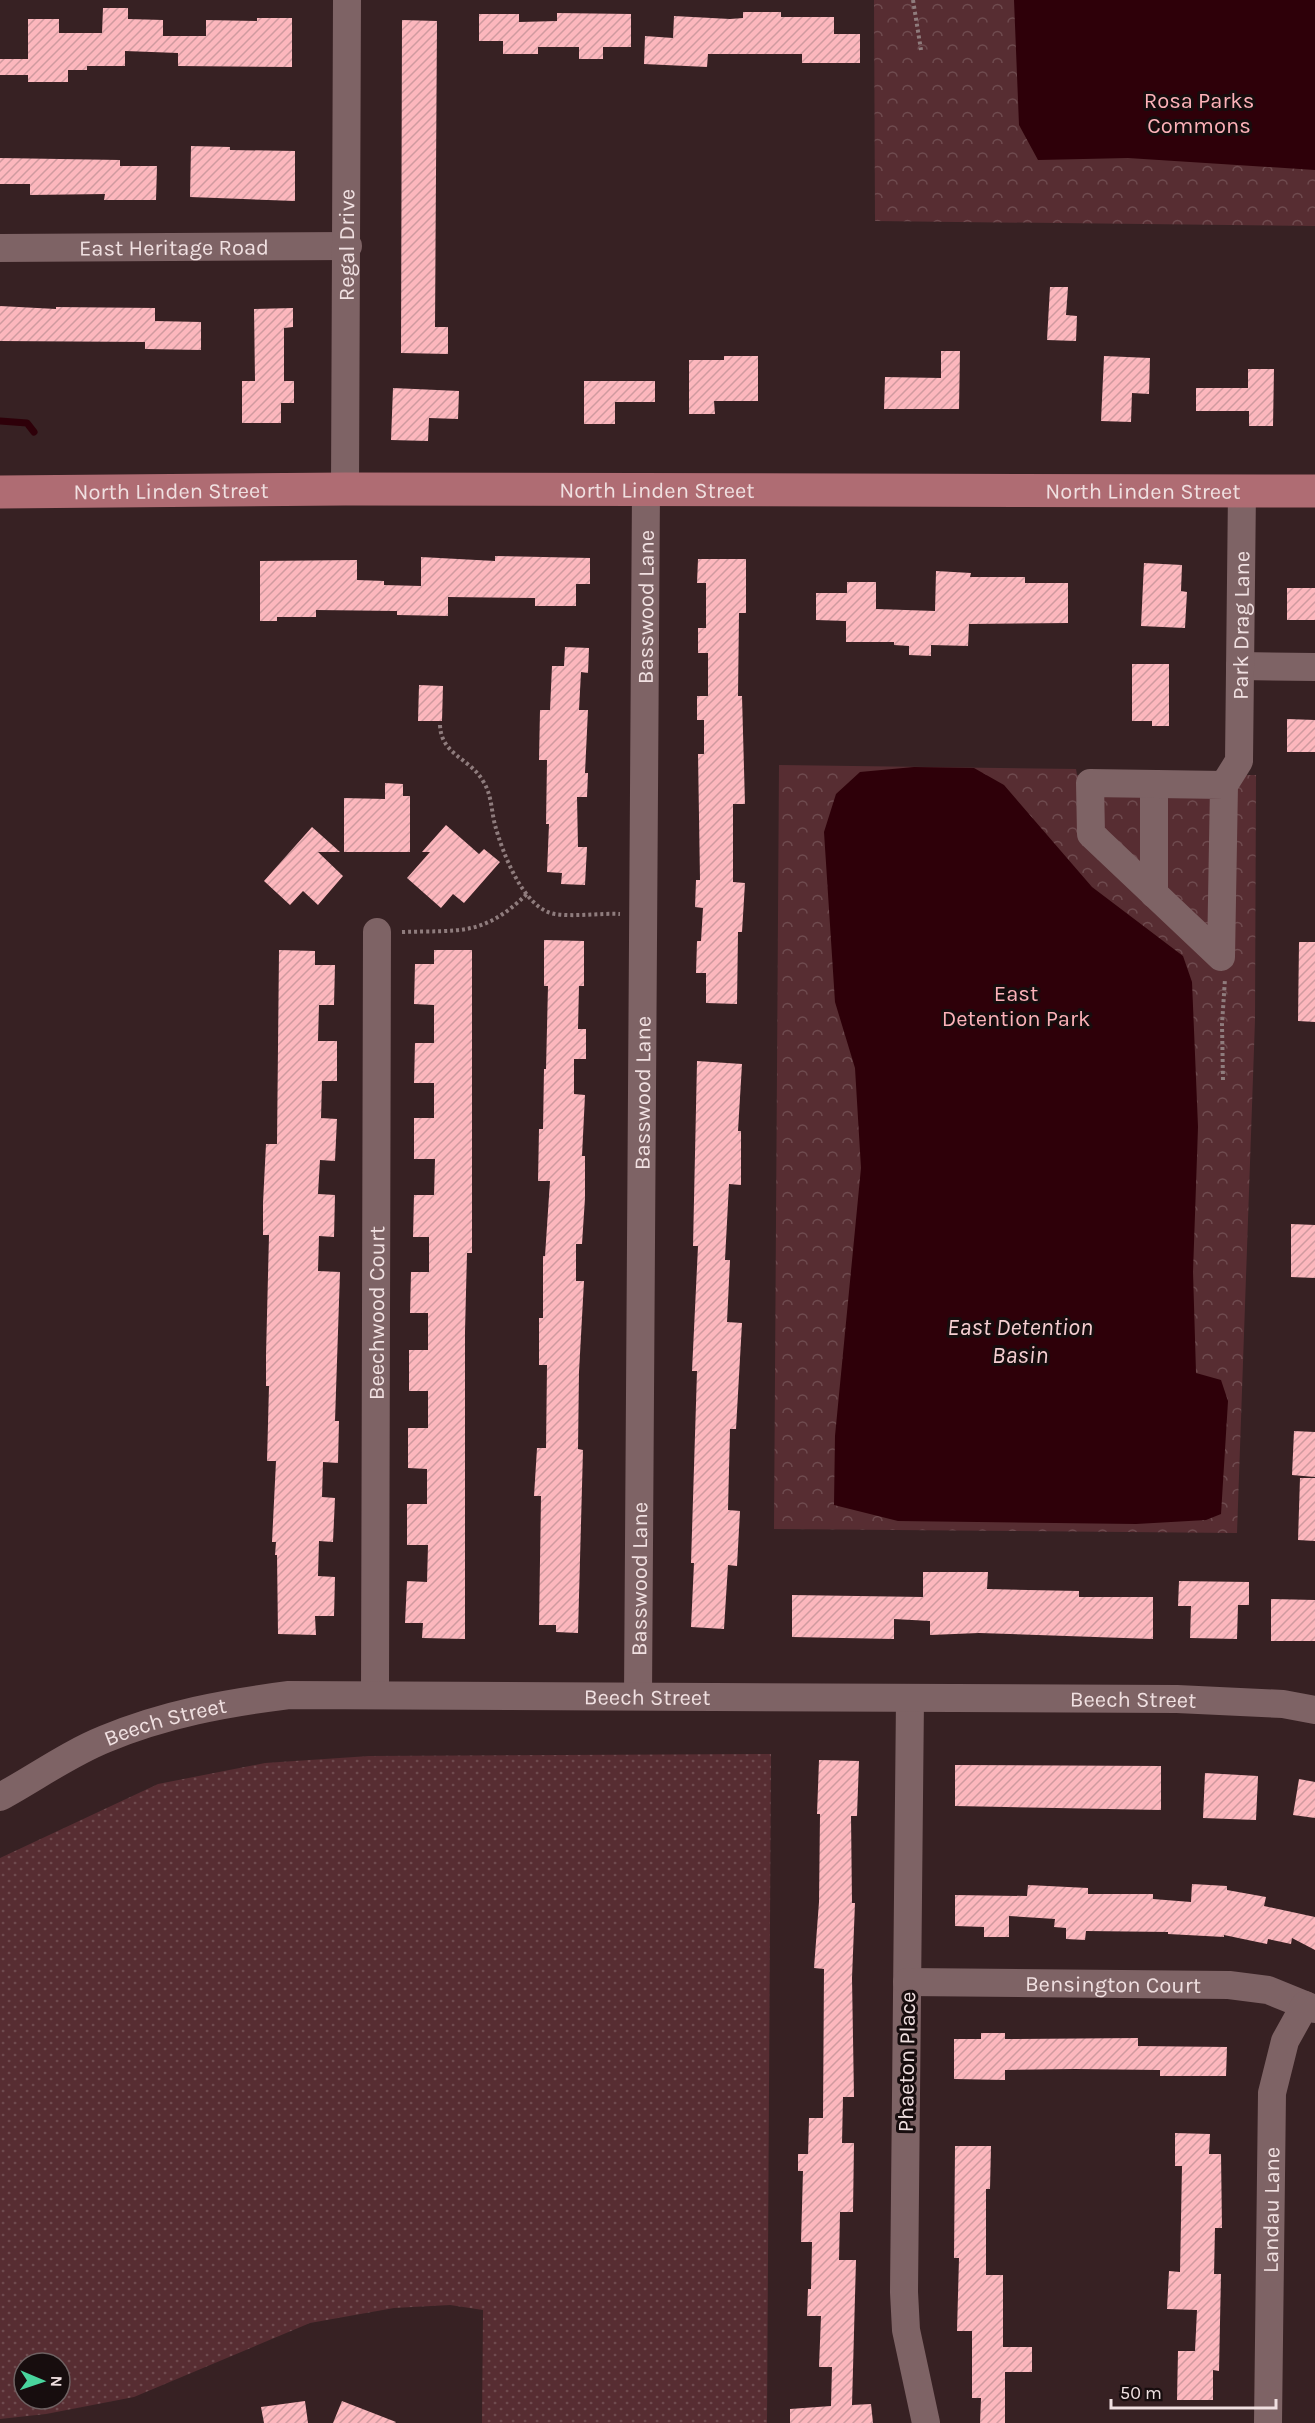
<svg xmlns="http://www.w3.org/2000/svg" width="1315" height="2423" viewBox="0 0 1315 2423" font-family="Karla,sans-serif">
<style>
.grass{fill:url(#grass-dots);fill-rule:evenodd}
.park{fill:url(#park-crowns)}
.water{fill:#2e0009}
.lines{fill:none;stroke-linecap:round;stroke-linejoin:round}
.stream{stroke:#2e0009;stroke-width:7}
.building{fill:url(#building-hatch)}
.path{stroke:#8f7c7d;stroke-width:4;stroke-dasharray:3 3;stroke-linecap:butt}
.minor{stroke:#7e6365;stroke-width:28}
.major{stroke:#af6c73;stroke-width:33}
.labels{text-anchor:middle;stroke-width:6;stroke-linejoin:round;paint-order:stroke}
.park-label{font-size:22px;fill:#fdb2b9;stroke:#170d0e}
.street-label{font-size:22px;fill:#f0e0e1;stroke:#170d0e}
.water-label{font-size:24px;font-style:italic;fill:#f5ced1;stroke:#170d0e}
</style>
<defs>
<pattern id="grass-dots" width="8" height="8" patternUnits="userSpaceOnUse" patternTransform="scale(1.5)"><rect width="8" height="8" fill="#572d32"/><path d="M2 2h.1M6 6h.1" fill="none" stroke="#6f4b4f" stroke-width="1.8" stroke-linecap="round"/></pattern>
<pattern id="park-crowns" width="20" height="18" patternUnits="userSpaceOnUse" patternTransform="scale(1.5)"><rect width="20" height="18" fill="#572d32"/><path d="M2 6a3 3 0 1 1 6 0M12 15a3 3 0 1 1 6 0" fill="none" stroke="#6f4b4f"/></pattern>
<pattern id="building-hatch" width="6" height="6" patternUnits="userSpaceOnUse" patternTransform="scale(1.5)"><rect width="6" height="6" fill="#fcb7bd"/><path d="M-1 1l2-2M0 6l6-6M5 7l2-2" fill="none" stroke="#cf9a9f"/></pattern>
</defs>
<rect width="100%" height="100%" fill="#372123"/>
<path class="grass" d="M771,1754L767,2423H482L483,2310L450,2305L394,2308L310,2323L134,2397L46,2414L0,2419V1858L158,1784L265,1763L369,1756ZM24,2363H60V2399H24Z"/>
<g class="park">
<polygon points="874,0 1315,0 1315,226 875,221"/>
<polygon points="779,765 1076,769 1077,775 1256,775 1255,1020 1237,1533 774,1529"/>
</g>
<g class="water">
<polygon points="1014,0 1315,0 1315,170 1128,158 1038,160 1019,125"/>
<polygon points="914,767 974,768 1004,785 1092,887 1183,956 1192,982 1198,1127 1193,1272 1196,1373 1221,1380 1228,1401 1221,1514 1206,1520 1136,1524 898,1521 834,1505 835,1436 861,1168 855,1068 835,1002 824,832 836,794 860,772"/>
</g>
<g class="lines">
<polyline class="stream" points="0,421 27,423 34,432"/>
</g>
<g class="building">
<polygon points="103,8 128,8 128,19 163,20 163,36 206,36 206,20 257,21 257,18 292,18 292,67 178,66 178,53 125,51 125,66 87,66 87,70 68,70 68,82 28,82 28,75 0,75 0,59 28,59 28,19 59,19 59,33 102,33"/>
<polygon points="743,12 781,12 781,17 834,17 834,34 860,34 860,63 802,63 802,54 708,54 707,67 644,64 645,36 673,38 674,16 730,19 743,18"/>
<polygon points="557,13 631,14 631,47 603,47 603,59 579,59 579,47 538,47 538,54 503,54 503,41 479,41 479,14 519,14 519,22 557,21"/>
<polygon points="402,20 437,21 435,327 448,327 448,354 401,353"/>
<polygon points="191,146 230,147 230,150 295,151 295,201 190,197"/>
<polygon points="0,158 120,160 120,166 157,166 156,200 104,200 105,194 30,195 30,184 0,184"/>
<polygon points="1050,287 1068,287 1066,315 1077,316 1076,341 1047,340"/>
<polygon points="0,306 56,309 56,307 155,308 155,321 201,322 201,350 145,349 145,342 0,341"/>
<polygon points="293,308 293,327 284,328 284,381 294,381 294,403 281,403 281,423 242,423 242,381 255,381 254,309"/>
<polygon points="941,351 960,351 959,409 884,409 885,377 941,378"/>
<polygon points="724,356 758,356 758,401 714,401 715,414 689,414 689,360 724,360"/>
<polygon points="1104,356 1150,358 1149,394 1132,393 1131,422 1101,421"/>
<polygon points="1248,369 1274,369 1273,426 1249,426 1249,411 1196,411 1196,388 1248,388"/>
<polygon points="584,381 655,381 655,402 615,402 615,424 584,424"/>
<polygon points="393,388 459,391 458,419 429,418 428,441 391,440"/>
<polygon points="495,556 590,558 590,584 576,584 576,606 535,606 535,598 448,597 448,616 397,615 397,611 316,610 316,617 277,617 277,621 260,621 260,561 357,560 357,580 384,581 384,585 421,586 421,557 495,561"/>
<polygon points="698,559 746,559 746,613 739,613 738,696 742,696 745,804 733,804 733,882 745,883 742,932 738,932 737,1004 706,1003 706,973 696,973 697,941 701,941 703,908 695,907 696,880 700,880 698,754 704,754 704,720 697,720 697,696 708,696 708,653 698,653 698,628 706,628 706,583 697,583"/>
<polygon points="1144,563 1182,565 1181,591 1187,592 1185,628 1141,626"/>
<polygon points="936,571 971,573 970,577 1025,577 1025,583 1068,583 1068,623 969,624 968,646 931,645 931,656 909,655 909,646 894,645 894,642 846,642 846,621 816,620 816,593 847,593 847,582 876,582 876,609 935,611"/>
<rect x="1287" y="588" width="28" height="32"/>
<polygon points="565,647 589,648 588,673 581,672 579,710 588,710 585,773 588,773 587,797 577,797 578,847 587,847 585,885 561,884 562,873 547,872 549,824 546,824 547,760 539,760 540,710 550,710 552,666 564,666"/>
<polygon points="1132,664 1169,664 1169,726 1152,726 1152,721 1132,721"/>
<polygon points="419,685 443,686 442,721 418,721"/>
<polygon points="1287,719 1315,720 1315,752 1287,752"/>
<polygon points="385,783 403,784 403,796 410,796 410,852 344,852 344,798 385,799"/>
<polygon points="446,825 479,854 484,849 500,862 464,903 453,894 441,908 407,878 430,852 422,852"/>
<polygon points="312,827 340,852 318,852 343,876 318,905 303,891 290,905 264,881"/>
<polygon points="544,940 584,941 584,986 579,986 578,1029 586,1029 586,1059 574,1059 574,1094 585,1095 582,1156 585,1156 585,1198 582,1244 576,1244 576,1281 584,1281 579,1372 578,1449 583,1450 578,1633 556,1632 556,1625 539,1625 541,1496 534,1496 537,1448 546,1448 547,1365 539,1365 539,1318 543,1318 543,1256 545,1256 550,1181 538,1181 539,1129 543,1129 544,1069 546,1069 548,986 544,986"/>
<polygon points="1299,942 1315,942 1315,1022 1298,1021"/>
<polygon points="279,950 315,951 315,965 335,965 334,1005 319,1005 318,1041 337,1041 337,1081 322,1081 321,1118 337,1119 335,1161 320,1160 318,1194 335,1195 334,1237 319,1236 318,1271 340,1272 335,1421 339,1421 338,1463 323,1462 322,1497 335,1498 333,1542 319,1541 318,1576 335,1577 334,1616 315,1616 316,1635 278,1634 277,1555 275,1555 276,1542 272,1542 276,1461 267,1461 269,1386 266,1386 266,1355 269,1235 263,1235 263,1203 266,1144 277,1144"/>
<polygon points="434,950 472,950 472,1253 467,1253 465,1332 465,1639 422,1638 423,1623 405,1623 407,1581 427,1582 428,1545 407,1545 407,1504 427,1504 427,1469 408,1468 408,1428 428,1428 428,1391 409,1391 409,1350 428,1350 428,1313 410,1313 411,1272 429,1272 429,1237 413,1237 414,1195 434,1195 435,1159 414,1159 414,1118 434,1118 434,1083 414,1083 415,1043 434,1043 434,1005 414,1004 415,964 434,964"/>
<polygon points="697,1061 742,1064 738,1131 741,1131 741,1185 729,1184 725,1260 730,1260 727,1322 742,1323 736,1429 730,1429 728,1510 740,1511 737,1566 728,1565 724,1629 691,1627 694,1563 691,1563 697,1371 692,1371 698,1246 693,1246"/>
<polygon points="1291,1224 1315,1225 1315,1278 1291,1277"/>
<polygon points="1294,1431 1315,1432 1315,1477 1292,1475"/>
<polygon points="1300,1478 1315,1478 1315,1541 1298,1540"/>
<polygon points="923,1572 988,1572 987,1589 1079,1591 1079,1597 1153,1597 1153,1639 979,1633 930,1635 930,1621 894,1619 894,1639 792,1637 792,1595 923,1597"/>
<polygon points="1179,1581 1249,1582 1249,1605 1238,1605 1237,1639 1190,1638 1191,1606 1178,1606"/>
<polygon points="1271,1599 1315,1600 1315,1641 1271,1641"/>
<polygon points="819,1760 859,1761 857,1816 851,1816 852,1903 855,1903 852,1978 854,2097 843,2097 842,2143 854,2143 853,2212 840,2212 839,2260 856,2260 852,2405 871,2404 873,2423 790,2423 790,2409 831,2406 832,2367 819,2367 821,2316 807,2316 808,2289 811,2289 812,2242 801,2242 803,2171 798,2171 798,2154 808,2154 809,2118 823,2118 824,1969 814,1968 819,1902 820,1814 817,1814"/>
<polygon points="955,1765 1161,1766 1161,1810 955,1806"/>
<polygon points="1205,1773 1258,1776 1256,1820 1203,1818"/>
<polygon points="1299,1779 1315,1782 1315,1818 1293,1815"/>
<polygon points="1192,1884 1227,1886 1227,1890 1266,1897 1264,1906 1315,1917 1315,1950 1292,1938 1291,1944 1268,1939 1267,1944 1224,1935 1224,1937 1168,1934 1168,1932 1086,1931 1085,1940 1066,1939 1066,1928 1054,1927 1055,1919 1009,1916 1009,1937 984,1937 984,1927 955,1926 955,1895 1027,1896 1028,1885 1088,1888 1088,1894 1153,1894 1153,1899 1191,1902"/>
<polygon points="981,2033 1005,2033 1005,2039 1138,2038 1138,2046 1227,2047 1226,2076 1160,2076 1160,2070 1075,2069 1005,2070 1005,2080 954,2079 954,2039 981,2039"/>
<polygon points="1175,2133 1210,2134 1209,2154 1221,2154 1222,2228 1215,2228 1214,2274 1221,2274 1219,2371 1213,2370 1213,2400 1177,2400 1178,2351 1195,2351 1197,2310 1167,2309 1169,2271 1180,2272 1182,2166 1175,2166"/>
<polygon points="955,2146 991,2146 990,2189 986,2189 986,2275 1003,2275 1003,2347 1032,2347 1032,2372 1005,2372 1005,2423 980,2423 981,2398 972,2398 972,2331 957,2331 959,2258 954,2258"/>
<polygon points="305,2401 308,2423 264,2423 261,2407"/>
<polygon points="342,2401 396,2422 395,2423 333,2423"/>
</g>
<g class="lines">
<g class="path">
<polyline points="913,0 921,50"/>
<path d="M440,725C441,755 470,758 483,781C492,795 491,810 495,825C502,851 523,909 555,914C576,917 599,913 620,914"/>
<path d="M402,932C460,930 482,937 527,894"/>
<polyline points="1223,1080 1222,1024 1225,979"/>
</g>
<g class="minor">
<path id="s1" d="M0,248L348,246"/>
<path id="s2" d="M345,489L347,0"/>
<polyline points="1240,666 1315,667"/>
<polyline points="1154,784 1154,894"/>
<path id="s3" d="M1224,785L1090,783L1091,834L1221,957L1224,785L1239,761L1242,490"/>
<path id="s4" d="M375,1694L377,932"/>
<path id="s5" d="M638,1696L646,489"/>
<polyline points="910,1699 904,2292 906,2330 926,2423"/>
<path id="s6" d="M0,1797C35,1778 68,1754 105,1739C165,1714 226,1703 289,1695L1177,1699L1283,1704L1315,1710"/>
<path id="s7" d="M907,1982L1229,1985L1268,1990L1315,2009"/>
<path id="s8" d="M1268,2423L1272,2093L1285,2041L1305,2005"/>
</g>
<path class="major" id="s9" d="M0,492L345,489L1315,491"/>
</g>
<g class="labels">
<g class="park-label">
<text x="1199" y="108">Rosa Parks<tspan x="1199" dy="25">Commons</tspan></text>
<text x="1016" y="1001">East<tspan x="1016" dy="25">Detention Park</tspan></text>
</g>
<g class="street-label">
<text dy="8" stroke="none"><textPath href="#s2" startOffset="244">Regal Drive</textPath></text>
<text dy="8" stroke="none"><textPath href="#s1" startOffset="174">East Heritage Road</textPath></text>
<text dy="8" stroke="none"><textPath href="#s9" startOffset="657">North Linden Street</textPath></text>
<text dy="8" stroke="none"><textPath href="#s9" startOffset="1143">North Linden Street</textPath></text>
<text dy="8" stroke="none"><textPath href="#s9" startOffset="171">North Linden Street</textPath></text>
<text dy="8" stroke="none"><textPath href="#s5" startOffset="1089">Basswood Lane</textPath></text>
<text dy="8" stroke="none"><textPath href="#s3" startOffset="700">Park Drag Lane</textPath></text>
<text dy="8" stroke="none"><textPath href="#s5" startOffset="603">Basswood Lane</textPath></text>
<text dy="8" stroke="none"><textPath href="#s4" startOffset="381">Beechwood Court</textPath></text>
<text dy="8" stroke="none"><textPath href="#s5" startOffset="117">Basswood Lane</textPath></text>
<text dy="8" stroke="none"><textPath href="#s6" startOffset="668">Beech Street</textPath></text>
<text dy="8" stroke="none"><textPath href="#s6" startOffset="1154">Beech Street</textPath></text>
<text dy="8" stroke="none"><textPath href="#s6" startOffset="183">Beech Street</textPath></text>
<text dy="8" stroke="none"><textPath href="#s7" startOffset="206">Bensington Court</textPath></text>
<text transform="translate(906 2062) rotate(-89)" y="8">Phaeton Place</text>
<text dy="8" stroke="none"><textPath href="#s8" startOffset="213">Landau Lane</textPath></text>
</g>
<g class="water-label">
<text x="1020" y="1335">East Detention<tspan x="1020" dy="28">Basin</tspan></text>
</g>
</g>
<g transform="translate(42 2381) rotate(92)"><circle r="28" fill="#170d0e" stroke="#6e6162" stroke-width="1.5"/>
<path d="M0-4.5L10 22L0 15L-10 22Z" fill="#49d49d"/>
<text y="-9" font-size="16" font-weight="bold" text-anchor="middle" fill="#f0e0e1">N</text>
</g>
<path d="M1111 2399v9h165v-9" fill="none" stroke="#f0e0e1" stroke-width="3"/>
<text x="1120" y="2399" font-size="18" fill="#f0e0e1" stroke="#170d0e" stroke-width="4.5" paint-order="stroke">50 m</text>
</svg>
